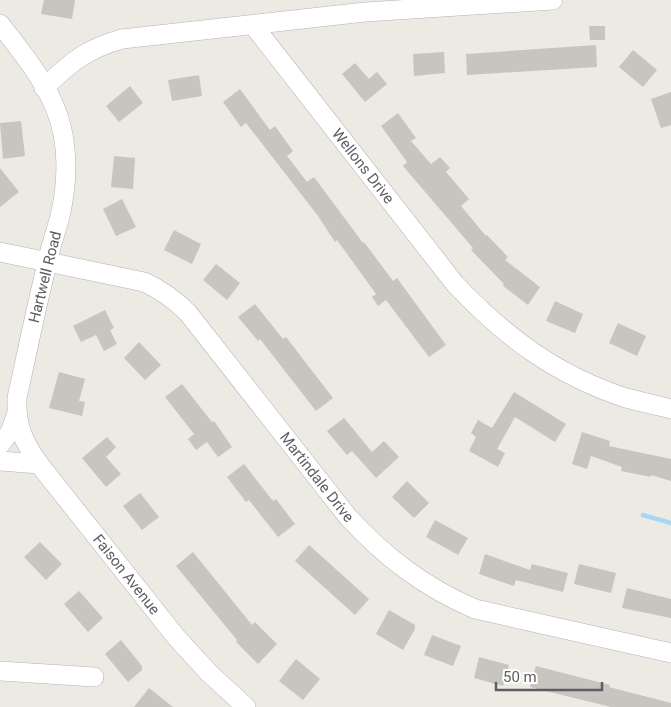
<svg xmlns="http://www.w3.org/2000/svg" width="671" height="707" viewBox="0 0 671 707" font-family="Roboto,sans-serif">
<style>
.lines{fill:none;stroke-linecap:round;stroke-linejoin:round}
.stream{stroke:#a8d7f6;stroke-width:4.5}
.building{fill:#c8c4c0}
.minor-casing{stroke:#b0b3b7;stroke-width:20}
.minor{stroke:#fff;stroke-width:19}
.labels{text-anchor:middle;stroke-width:4.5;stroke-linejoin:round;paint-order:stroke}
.street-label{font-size:15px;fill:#5b5e62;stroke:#fff}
</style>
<rect width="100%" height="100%" fill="#eceae3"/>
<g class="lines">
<polyline class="stream" points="643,515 671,523"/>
</g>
<g class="building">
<polygon points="44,0 75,0 72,19 41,14"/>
<polygon points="589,26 605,26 605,40 590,40"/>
<polygon points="596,45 597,67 467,75 466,54"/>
<polygon points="633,50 657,70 643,87 619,67"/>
<polygon points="444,52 445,73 414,76 413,54"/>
<polygon points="355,63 369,79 377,72 387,84 365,102 342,74"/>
<polygon points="199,75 202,96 172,101 168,80"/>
<polygon points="130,86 143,103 119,122 106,106"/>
<polygon points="240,89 270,130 275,126 293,151 287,156 307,182 314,177 363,243 364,242 393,281 397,278 446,345 429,357 386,300 378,306 372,297 376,294 337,240 335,242 318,216 246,123 241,127 223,102"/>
<polygon points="671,92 671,125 661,128 651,99"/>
<polygon points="398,113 416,138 411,141 431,164 440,157 450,168 446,172 469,199 461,206 486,236 487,235 508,257 505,260 540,287 528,305 503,286 504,284 471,250 473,248 403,166 407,162 381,126"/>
<polygon points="21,121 25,156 3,159 0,123"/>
<polygon points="114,156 135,158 133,189 111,187"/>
<polygon points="0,168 19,192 0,207"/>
<polygon points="122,199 136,227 116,236 103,209"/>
<polygon points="174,230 201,244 192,264 164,250"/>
<polygon points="216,264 240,283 227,300 203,280"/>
<polygon points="555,301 583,314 575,333 546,321"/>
<polygon points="255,304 283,339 286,337 333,398 316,411 260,339 258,341 238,317"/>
<polygon points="105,310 114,328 110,330 117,344 104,351 96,335 81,342 73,326"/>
<polygon points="618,323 646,336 637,356 609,343"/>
<polygon points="139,342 161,365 145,380 124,358"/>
<polygon points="59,372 85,379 79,401 85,402 82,416 49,408"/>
<polygon points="182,384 212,422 214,421 232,447 218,457 207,442 196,450 188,439 194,434 165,397"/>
<polygon points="514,392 566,424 555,442 515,417 497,449 505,453 498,467 469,451 476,437 471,433 478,420 492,428"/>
<polygon points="344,418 372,452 384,441 399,457 376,478 352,451 347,455 327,431"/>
<polygon points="582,432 610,441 609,446 671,459 671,481 651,475 651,477 621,471 622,467 591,456 587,469 572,464"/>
<polygon points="107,437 116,447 106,457 121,474 106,487 82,458"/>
<polygon points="244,464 273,501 276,499 295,524 278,537 249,500 246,502 227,477"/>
<polygon points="407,481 429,503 414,518 392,497"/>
<polygon points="140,493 159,517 142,530 123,506"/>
<polygon points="435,520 468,538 458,555 426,537"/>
<polygon points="40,542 62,564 46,580 24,557"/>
<polygon points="309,545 369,599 355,615 295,561"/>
<polygon points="193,552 252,625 255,622 277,644 258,664 236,642 237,640 176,566"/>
<polygon points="485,554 530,570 532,564 568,573 563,592 516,580 514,586 479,574"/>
<polygon points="579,564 616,573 611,593 574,584"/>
<polygon points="627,588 671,599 671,618 622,608"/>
<polygon points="79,591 103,618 88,632 64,604"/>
<polygon points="389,610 415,625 415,629 403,650 376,634"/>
<polygon points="432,635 461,646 453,666 424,655"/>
<polygon points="121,640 142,666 142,670 128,682 105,654"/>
<polygon points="479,657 509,665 503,686 474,678"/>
<polygon points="296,659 320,679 303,700 279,681"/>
<polygon points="536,666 610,685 609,687 671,703 671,707 611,707 530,687"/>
<polygon points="149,688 173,707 134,707"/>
</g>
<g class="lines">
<defs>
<g id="minor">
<path d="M0,24C21,51 44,79 56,110C69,143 68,182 60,216C56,232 50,247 47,264C36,308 27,353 17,398C16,426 23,441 39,464"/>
<path id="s1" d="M253,25L455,284C505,337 556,375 626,398C641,402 656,405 671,409"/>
<path d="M44,88C71,62 86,49 122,39L365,12L553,0"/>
<path id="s2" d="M0,252L144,282C162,290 175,300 188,313L348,517C386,558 424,587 475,609L671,653"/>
<polyline points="0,445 10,432 17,413"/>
<path id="s3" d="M0,461L39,464L176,637L209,673L246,707"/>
<polyline points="0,671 94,677"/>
</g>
</defs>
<use href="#minor" class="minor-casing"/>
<use href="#minor" class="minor"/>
</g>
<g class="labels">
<g class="street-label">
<text dy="5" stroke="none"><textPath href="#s1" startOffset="179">Wellons Drive</textPath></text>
<text transform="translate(45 277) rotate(-76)" y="5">Hartwell Road</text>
<text dy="5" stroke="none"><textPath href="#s2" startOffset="410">Martindale Drive</textPath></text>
<text dy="5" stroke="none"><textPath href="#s3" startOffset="180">Faison Avenue</textPath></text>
</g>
</g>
<path d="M496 682v8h106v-8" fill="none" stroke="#5b5e62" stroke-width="2.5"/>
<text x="503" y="682" font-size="15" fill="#5b5e62" stroke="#ffffff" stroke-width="4" paint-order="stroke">50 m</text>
</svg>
